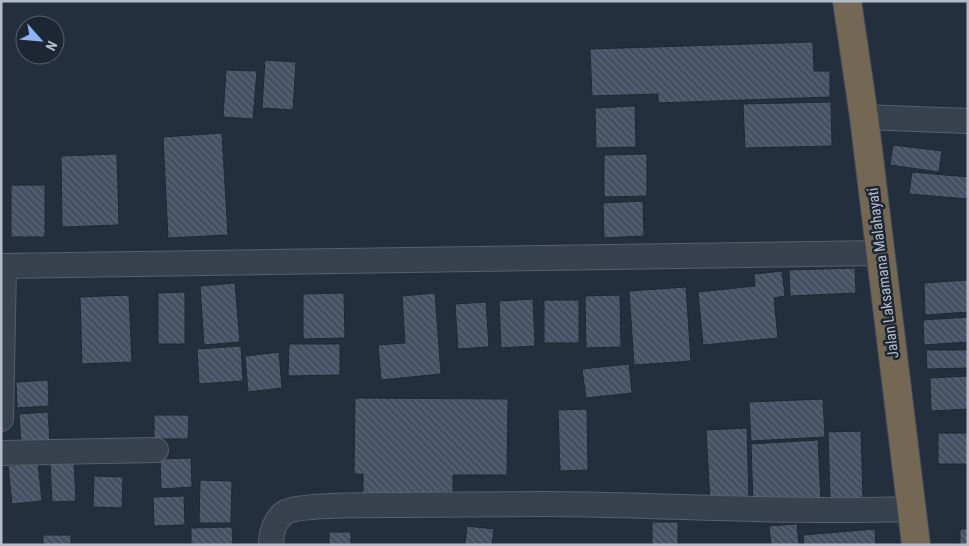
<svg xmlns="http://www.w3.org/2000/svg" width="969" height="546" viewBox="0 0 969 546" font-family="'Roboto Condensed',sans-serif">
<style>
.building{fill:url(#building-back-hatch);stroke:#1f2835}
.lines{fill:none;stroke-linecap:round;stroke-linejoin:round}
.street-casing{stroke:#565f6c;stroke-width:26}
.highway-casing{stroke:#434c59;stroke-width:30}
.street{stroke:#38414e;stroke-width:24}
.highway{stroke:#746855;stroke-width:28}
.labels{text-anchor:middle;stroke-width:5;stroke-linejoin:round;paint-order:stroke}
.street-label{font-size:15px;fill:#b4bcc9;stroke:#1d2633}
</style>
<defs>
<pattern id="building-back-hatch" width="6" height="6" patternUnits="userSpaceOnUse" patternTransform="scale(1.25)"><rect width="6" height="6" fill="#455162"/><path d="M-1 5l2 2M0 0l6 6M5-1l2 2" fill="none" stroke="#5d6877"/></pattern>
</defs>
<rect width="100%" height="100%" fill="#242f3e"/>
<g class="building">
<polygon points="813,42 814,71 830,71 830,97 658,103 658,94 592,96 590,49"/>
<polygon points="265,60 296,62 293,110 262,108"/>
<polygon points="226,70 257,71 253,119 223,117"/>
<polygon points="831,102 832,146 745,148 743,104"/>
<polygon points="635,106 636,147 596,148 595,108"/>
<polygon points="222,133 228,235 168,238 163,137"/>
<polygon points="893,145 942,151 939,172 890,165"/>
<polygon points="117,154 119,225 62,227 61,156"/>
<polygon points="647,154 647,196 604,197 604,155"/>
<polygon points="912,172 968,177 968,199 909,194"/>
<rect x="11" y="185" width="34" height="52"/>
<polygon points="643,201 644,236 604,238 603,203"/>
<polygon points="855,268 856,293 790,296 789,270"/>
<polygon points="782,271 785,296 774,298 778,338 703,345 698,292 755,286 754,274"/>
<polygon points="968,280 968,312 925,315 924,283"/>
<polygon points="235,283 240,342 204,345 200,286"/>
<polygon points="686,287 691,361 634,365 629,291"/>
<polygon points="185,292 185,344 158,344 158,293"/>
<polygon points="344,293 345,338 303,339 303,294"/>
<polygon points="435,293 441,374 381,380 378,345 405,343 402,296"/>
<polygon points="129,295 132,362 82,364 80,297"/>
<polygon points="620,295 621,347 586,348 585,296"/>
<polygon points="533,299 535,346 501,348 499,301"/>
<rect x="544" y="300" width="35" height="43"/>
<polygon points="486,302 489,347 458,349 455,304"/>
<polygon points="968,317 968,342 924,345 923,320"/>
<polygon points="289,344 340,344 340,375 288,376"/>
<polygon points="241,346 243,381 199,384 197,349"/>
<polygon points="926,350 968,350 968,368 927,369"/>
<polygon points="279,352 282,388 248,392 245,356"/>
<polygon points="629,364 632,393 586,398 582,369"/>
<polygon points="968,376 968,409 931,411 930,378"/>
<polygon points="48,380 49,406 17,408 16,382"/>
<polygon points="355,398 508,399 507,475 453,475 453,501 363,501 363,474 354,474"/>
<polygon points="823,399 825,437 751,441 749,402"/>
<polygon points="587,409 588,470 560,471 558,410"/>
<polygon points="48,412 50,443 21,445 19,414"/>
<polygon points="154,415 189,415 188,439 154,439"/>
<polygon points="747,428 749,499 710,501 706,430"/>
<polygon points="861,431 863,498 830,499 828,432"/>
<rect x="938" y="433" width="30" height="31"/>
<polygon points="818,440 821,500 753,503 751,444"/>
<polygon points="191,458 192,487 161,489 160,459"/>
<polygon points="74,460 76,501 52,502 50,462"/>
<polygon points="38,463 42,501 12,504 8,466"/>
<polygon points="1,467 3,501 1,501"/>
<polygon points="94,476 123,477 122,508 93,507"/>
<polygon points="200,480 232,481 231,523 199,523"/>
<polygon points="184,496 185,525 154,526 153,497"/>
<rect x="652" y="522" width="26" height="23"/>
<polygon points="797,524 799,545 771,545 769,526"/>
<polygon points="467,526 494,529 492,545 465,545"/>
<polygon points="232,527 233,545 191,545 191,528"/>
<polygon points="875,529 876,545 804,545 803,535"/>
<rect x="960" y="529" width="8" height="16"/>
<rect x="329" y="532" width="22" height="13"/>
<rect x="43" y="535" width="28" height="10"/>
</g>
<g class="lines">
<defs>
<g id="street">
<polyline points="864,117 968,121"/>
<polyline points="1,266 880,253"/>
<polyline points="1,419 4,266"/>
<polyline points="1,453 156,450"/>
<path d="M271,545C271,533 275,518 286,512C300,504 385,505 406,505C454,505 502,504 549,504C670,505 791,513 912,509"/>
</g>
<polyline id="highway" points="847,1 864,117 916,545"/>
</defs>
<use href="#street" class="street-casing"/>
<use href="#highway" class="highway-casing"/>
<use href="#street" class="street"/>
<use href="#highway" class="highway"/>
</g>
<g class="labels">
<g class="street-label">
<text transform="translate(883 273) rotate(-97)" y="5">Jalan Laksamana Malahayati</text>
</g>
</g>
<rect width="969" height="546" fill="none" stroke="#b4bcc9" stroke-width="5"/>
<g transform="translate(40 40) rotate(117)"><circle r="24" fill="#1d2633" stroke="#59626f"/>
<path d="M0-4L9 19L0 12L-9 19Z" fill="#8ab4f8"/>
<text y="-8" font-size="14" font-weight="bold" text-anchor="middle" fill="#b4bcc9">N</text>
</g>
</svg>
